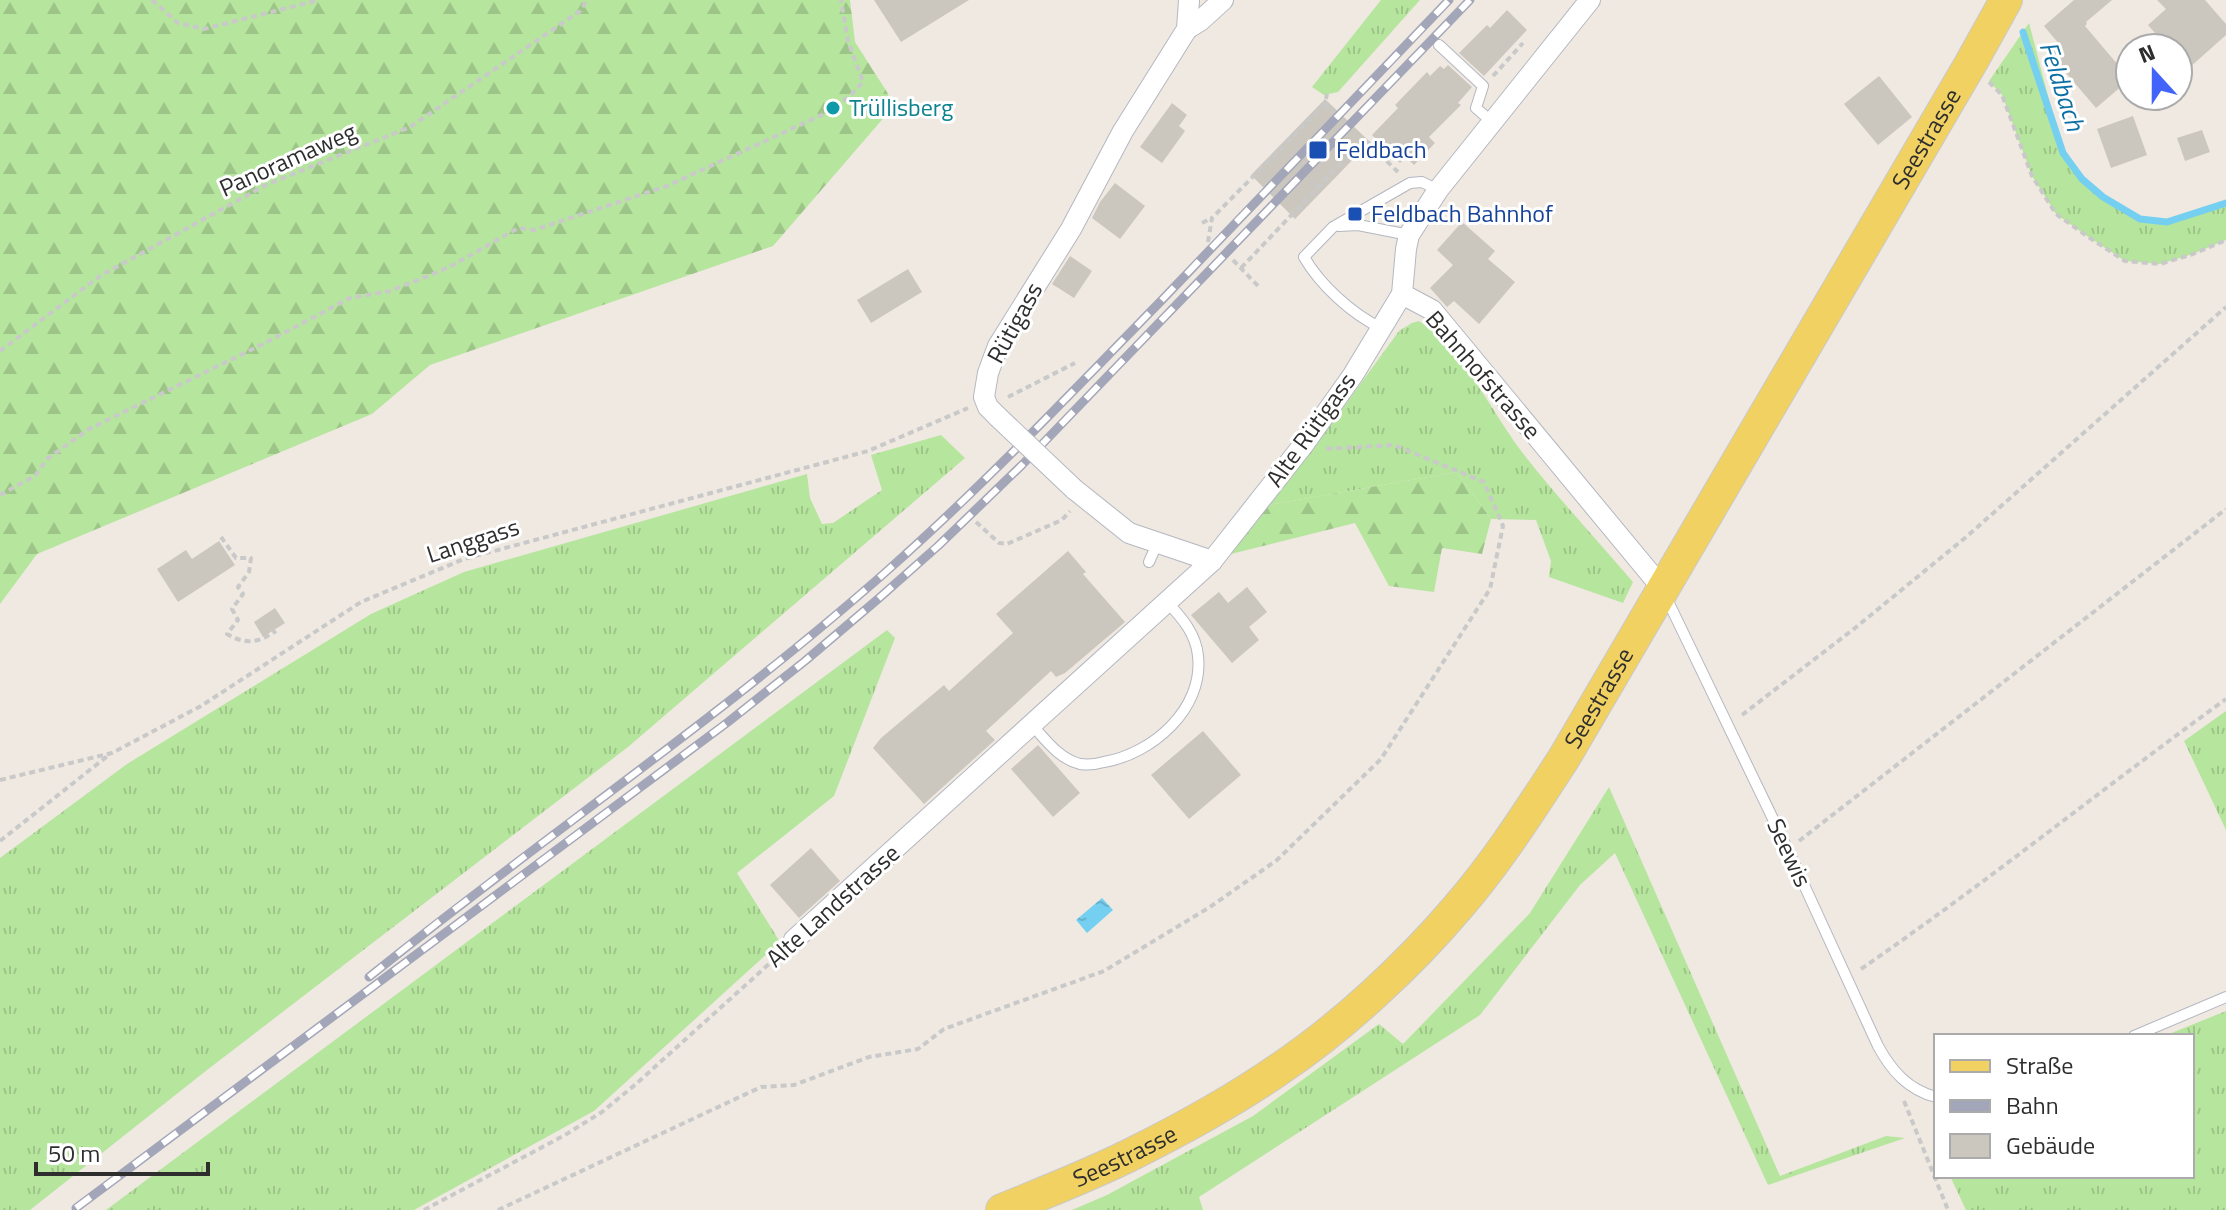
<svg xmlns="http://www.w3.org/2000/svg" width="2226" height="1210" viewBox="0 0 2226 1210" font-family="'Titillium Web',sans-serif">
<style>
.grass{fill:url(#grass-tufts)}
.forest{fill:url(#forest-firs)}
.water{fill:url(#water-ripples)}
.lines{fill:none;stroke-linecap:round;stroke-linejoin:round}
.stream{stroke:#75cff0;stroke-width:7}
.building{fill:#cbc7bf}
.service-casing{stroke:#b4b7c1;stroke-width:12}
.minor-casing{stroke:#b4b7c1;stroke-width:22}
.primary-casing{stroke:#c9c9c9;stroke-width:34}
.path{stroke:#c9c9c9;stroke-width:4;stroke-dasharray:6 4;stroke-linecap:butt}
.service{stroke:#fff;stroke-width:10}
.minor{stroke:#fff;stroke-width:20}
.primary{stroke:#f2d163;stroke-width:32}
.rail-casing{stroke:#a3a6b8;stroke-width:9}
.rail{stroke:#fff;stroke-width:6;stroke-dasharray:18;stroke-linecap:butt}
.minor-bridge-casing{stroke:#b4b7c1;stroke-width:22;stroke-linecap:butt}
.minor-bridge{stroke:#fff;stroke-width:20}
.culture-dot{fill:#0f9aa8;stroke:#fff;stroke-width:3}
.transit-dot{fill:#1a4fb4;stroke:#fff;stroke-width:3}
.labels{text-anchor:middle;stroke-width:6;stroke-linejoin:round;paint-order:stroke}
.culture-label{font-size:24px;fill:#0d838f;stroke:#fff;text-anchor:start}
.street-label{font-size:24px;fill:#2e2e2e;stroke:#fff}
.transit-label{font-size:24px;fill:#164399;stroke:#fff;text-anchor:start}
.water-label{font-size:26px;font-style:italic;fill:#0d6fa3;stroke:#fff}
</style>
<defs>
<pattern id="grass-tufts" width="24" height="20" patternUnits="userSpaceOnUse" patternTransform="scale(2)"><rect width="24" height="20" fill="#b6e59e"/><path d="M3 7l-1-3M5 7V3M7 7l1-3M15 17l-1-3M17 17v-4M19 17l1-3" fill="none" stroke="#9dc588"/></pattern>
<pattern id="forest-firs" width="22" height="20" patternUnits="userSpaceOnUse" patternTransform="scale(2)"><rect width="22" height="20" fill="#b6e59e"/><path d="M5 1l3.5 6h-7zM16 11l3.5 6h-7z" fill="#9dc588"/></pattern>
<pattern id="water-ripples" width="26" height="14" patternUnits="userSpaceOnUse" patternTransform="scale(2)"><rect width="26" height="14" fill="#75cff0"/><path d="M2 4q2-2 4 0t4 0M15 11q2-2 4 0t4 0" fill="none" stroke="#66b2ce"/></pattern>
</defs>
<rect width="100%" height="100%" fill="#efe9e1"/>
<g class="grass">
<polygon points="1381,0 1420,0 1338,92 1324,95 1312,87"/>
<polygon points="2029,23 2063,153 2082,179 2103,197 2141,219 2167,222 2226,203 2226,240 2193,254 2160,264 2125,261 2087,236 2056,214 2032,176 2002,95 1989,81"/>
<path d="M1419,321C1464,349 1492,414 1525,456C1559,499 1597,540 1633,582L1623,603L1549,577L1551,561L1536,520L1491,519L1457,472L1269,505L1313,449L1399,331L1412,323Z"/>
<polygon points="941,435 965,458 628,747 207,1070 30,1210 0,1210 0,858 127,764 371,614 464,572 807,474 810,498 822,524 833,523 882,490 871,455"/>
<polygon points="887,630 895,638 834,796 737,873 780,942 594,1111 414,1210 106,1210"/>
<polygon points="2226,711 2226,830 2184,741"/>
<polygon points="1609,787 1780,1176 1886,1136 1905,1138 1768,1185 1615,853 1580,885 1480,1015 1199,1197 1203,1210 1072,1210 1107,1195 1253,1116 1379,1024 1403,1044 1530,913"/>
<polygon points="2226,1011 2226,1210 1966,1210 1950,1176 2192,1176 2192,1036 2164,1036"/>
</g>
<g class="forest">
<polygon points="0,0 850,0 855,42 887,92 893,107 773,246 430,365 372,414 37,554 0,604"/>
<polygon points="1457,472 1491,519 1482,554 1442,548 1434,592 1389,586 1355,523 1231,554 1269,505"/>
</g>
<polygon class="water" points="1102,898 1113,910 1087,933 1076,920"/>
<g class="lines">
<polyline class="stream" points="2023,32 2063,153 2082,179 2103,197 2140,219 2167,222 2226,203"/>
</g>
<g class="building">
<polygon points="874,0 969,0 901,42"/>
<polygon points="2074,0 2112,0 2086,22 2087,24 2085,26 2130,79 2096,108 2050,54 2060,45 2044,26"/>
<polygon points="2157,0 2205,0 2226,24 2226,35 2189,68 2178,55 2178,48 2168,48 2148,25 2166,9"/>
<polygon points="1507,10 1527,30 1484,76 1459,53 1487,25 1490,28"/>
<polygon points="1448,65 1472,87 1458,103 1461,105 1429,137 1435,143 1414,165 1406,157 1400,163 1372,135 1398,108 1395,105 1427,72 1430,76 1440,66 1444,69"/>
<polygon points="1879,76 1912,117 1878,145 1844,104"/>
<polygon points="1325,99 1370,142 1295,219 1251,175"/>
<polygon points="1172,103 1187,115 1179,126 1185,131 1162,163 1140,147"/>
<polygon points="2133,116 2147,155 2111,168 2097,129"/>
<polygon points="2202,130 2210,152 2185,161 2177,138"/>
<polygon points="1115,183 1145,206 1120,239 1092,218 1100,202"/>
<polygon points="1462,222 1495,251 1488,259 1515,282 1479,324 1454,301 1447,307 1430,288 1453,265 1437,250"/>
<polygon points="1070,256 1092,271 1074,298 1052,284"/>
<polygon points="908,269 922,292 871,323 857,300"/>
<polygon points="219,541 235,565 178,602 157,569 186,550 192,559"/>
<polygon points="1068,551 1086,572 1083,574 1125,622 1065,673 1056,677 1051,671 986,731 995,740 924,804 873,748 881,738 944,685 949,691 1013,633 996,614"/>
<polygon points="1247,587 1267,612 1249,627 1259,640 1232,663 1191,615 1219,592 1228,603"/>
<polygon points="275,608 285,623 263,637 254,622"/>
<polygon points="1203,731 1241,775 1189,819 1151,775"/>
<polygon points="1038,745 1080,793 1053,817 1011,769"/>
<polygon points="811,848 840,881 799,918 770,885"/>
</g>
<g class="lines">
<defs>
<g id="service">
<polyline points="1439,45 1483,86 1476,108 1492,122"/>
<polyline points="1339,226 1358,225 1409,235"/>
<path d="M1381,328C1352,314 1320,285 1304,257L1333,227L1410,183L1422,182L1438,190"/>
<polyline points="1149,562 1157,544"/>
<path d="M1665,595L1788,850L1878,1046C1891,1070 1908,1090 1936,1097"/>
<path d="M1032,725C1045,739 1059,759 1080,764C1087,765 1097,764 1104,762C1152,754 1204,709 1198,656C1196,634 1182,618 1168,603"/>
<polyline points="2134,1036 2226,997"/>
</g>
<g id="minor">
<polyline points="1187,29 1200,21 1223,0"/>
<polyline points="1402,294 1432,310 1663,589"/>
<polyline points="998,417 988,407 984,397 988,373 998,346 1071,229 1123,131 1187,29 1189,0"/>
<polyline points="1074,489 1129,533 1212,561"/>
<polyline points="794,940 1212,561 1304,444 1353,375 1402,294 1406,249 1409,235 1438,190 1590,0"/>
</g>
<g id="primary">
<path id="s1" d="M1002,1210C1046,1192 1093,1174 1136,1152C1184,1128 1233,1101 1278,1070C1341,1028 1409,965 1458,907C1498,861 1530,810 1564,758L1971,63L2006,0"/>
</g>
</defs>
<use href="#service" class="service-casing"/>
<use href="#minor" class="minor-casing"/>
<use href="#primary" class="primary-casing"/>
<g class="path">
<polyline points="152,0 178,23 204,29 319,0"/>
<polyline points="1493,76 1523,43"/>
<polyline points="1989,82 2002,95 2032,176 2056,214 2087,236 2125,261 2160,264 2193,254 2226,240"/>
<polyline points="1325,104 1333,112"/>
<polyline points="1202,223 1212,218"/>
<polyline points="1208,242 1212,218 1325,104 1327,94"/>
<polyline points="1233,260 1258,286"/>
<polyline points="1241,268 1364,139 1398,172"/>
<polyline points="0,351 100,276 266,185 410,127 580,11 587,0"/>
<polyline points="1008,397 1075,363"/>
<polyline points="0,495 35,476 47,459 89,429 263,344 350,298 390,291 433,274 453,265 518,228 534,230 667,186 826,113 850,96 863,82 848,41 841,0"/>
<polyline points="976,522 999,543 1007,544 1062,520 1070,511"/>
<path d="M221,537L236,558H251L249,572L238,587L243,594L232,609L238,620L227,634C246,645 258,643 276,631"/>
<polyline points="1742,715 1855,628 1965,538 2226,307"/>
<polyline points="0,780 112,753 201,706 361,602 464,559 868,451 968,408"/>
<polyline points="0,841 110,754"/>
<polyline points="1799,841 2226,509"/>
<path d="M1861,969C1986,883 2103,788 2226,699"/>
<polyline points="1904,1101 1948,1210"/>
<polyline points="424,1210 565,1135 602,1112 636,1084 780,954"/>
<polyline points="498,1210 761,1087 794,1085 869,1057 918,1049 944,1029 1104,971 1210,907 1277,860 1381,759 1490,589 1503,526 1484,482 1394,445 1324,449"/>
</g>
<use href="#service" class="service"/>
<use href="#minor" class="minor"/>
<use href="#primary" class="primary"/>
<defs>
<g id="rail">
<path d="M369,977C540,839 723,716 888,570C984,485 1071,393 1160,302C1256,201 1353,101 1449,0"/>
<polyline points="76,1208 728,722 805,661 878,599 938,546 1022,465 1470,0"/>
</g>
</defs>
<use href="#rail" class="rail-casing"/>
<use href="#rail" class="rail"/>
<defs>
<polyline id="minor-bridge" points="998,417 1074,489"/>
</defs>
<use href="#minor-bridge" class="minor-bridge-casing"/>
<use href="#minor-bridge" class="minor-bridge"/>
</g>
<circle class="culture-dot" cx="833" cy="108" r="8"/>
<g class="transit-dot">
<rect x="1308" y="140" width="20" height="20" rx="4"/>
<rect x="1347" y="206" width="16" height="16" rx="4"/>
</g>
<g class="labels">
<g class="culture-label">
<text x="849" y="116">Trüllisberg</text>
</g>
<g class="street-label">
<text dy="8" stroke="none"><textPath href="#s1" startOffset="1454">Seestrasse</textPath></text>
<text transform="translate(288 160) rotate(-24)" y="8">Panoramaweg</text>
<text transform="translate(1015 323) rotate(-61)" y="8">Rütigass</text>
<text transform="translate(1483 375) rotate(49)" y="8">Bahnhofstrasse</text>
<text transform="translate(1311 430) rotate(-54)" y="8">Alte Rütigass</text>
<text transform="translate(473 541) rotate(-18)" y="8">Langgass</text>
<text dy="8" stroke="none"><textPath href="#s1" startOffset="806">Seestrasse</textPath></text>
<text transform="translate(1789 853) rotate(65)" y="8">Seewis</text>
<text transform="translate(833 906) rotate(-42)" y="8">Alte Landstrasse</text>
<text dy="8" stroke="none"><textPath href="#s1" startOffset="134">Seestrasse</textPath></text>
</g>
<g class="transit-label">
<text x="1336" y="158">Feldbach</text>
<text x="1371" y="222">Feldbach Bahnhof</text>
</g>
<g class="water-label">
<text transform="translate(2062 86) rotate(72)" y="9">Feldbach</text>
</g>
</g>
<rect x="1934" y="1034" width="260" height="144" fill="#ffffff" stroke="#ababab" stroke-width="2"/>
<rect x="1950" y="1060" width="40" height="12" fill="#f2d163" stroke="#ababab" stroke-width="2"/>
<text x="2006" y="1074" font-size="24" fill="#2e2e2e">Straße</text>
<rect x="1950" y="1100" width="40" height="12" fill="#a3a6b8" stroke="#ababab" stroke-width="2"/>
<text x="2006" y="1114" font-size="24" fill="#2e2e2e">Bahn</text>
<rect x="1950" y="1134" width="40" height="24" fill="#cbc7bf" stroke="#ababab" stroke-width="2"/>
<text x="2006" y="1154" font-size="24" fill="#2e2e2e">Gebäude</text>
<g transform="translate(2154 72) rotate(339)"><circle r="38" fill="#ffffff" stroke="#ababab" stroke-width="2"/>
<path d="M0-6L14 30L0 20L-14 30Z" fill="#4264fb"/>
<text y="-12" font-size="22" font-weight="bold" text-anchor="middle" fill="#2e2e2e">N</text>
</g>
<path d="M36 1162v12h172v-12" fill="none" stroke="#2e2e2e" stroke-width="4"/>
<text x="48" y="1162" font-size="24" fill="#2e2e2e" stroke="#ffffff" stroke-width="6" paint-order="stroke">50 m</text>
</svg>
